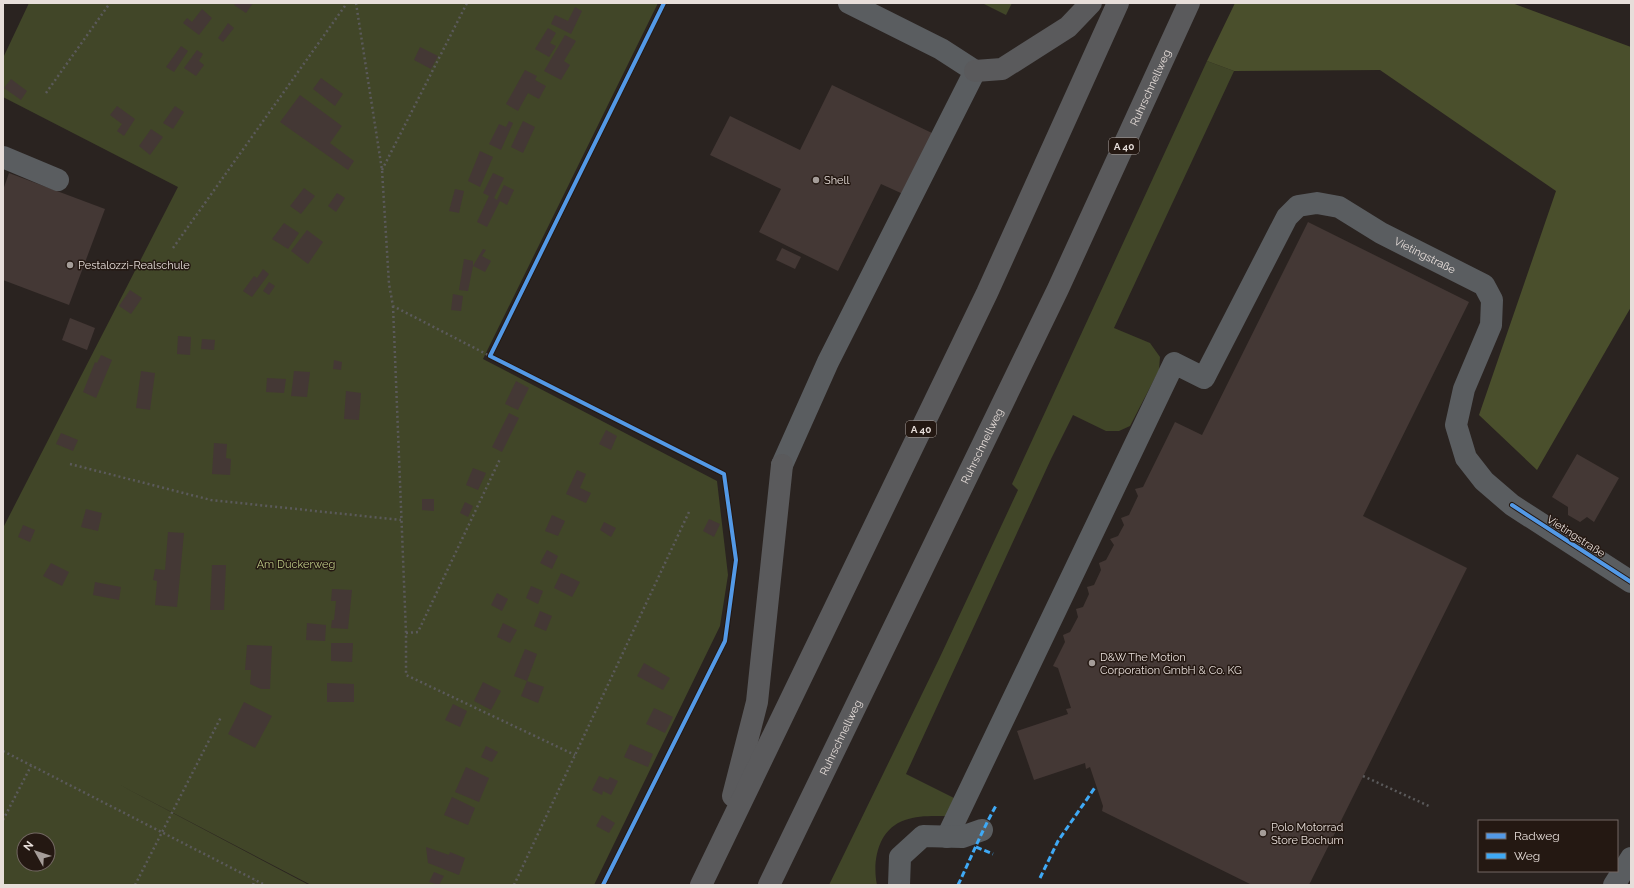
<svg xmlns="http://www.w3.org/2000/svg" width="1634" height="888" viewBox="0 0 1634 888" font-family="Raleway,sans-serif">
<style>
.green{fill:#414628;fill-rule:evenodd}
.forest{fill:#4a4f2c}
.building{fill:#443835}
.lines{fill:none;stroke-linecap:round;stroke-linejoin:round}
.path{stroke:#5b5a5b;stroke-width:2.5;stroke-dasharray:2 3;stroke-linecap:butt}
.minor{stroke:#5a5d60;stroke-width:22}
.highway{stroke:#5a5a5c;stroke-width:22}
.quiet{stroke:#3fa9f5;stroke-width:3;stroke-dasharray:6 3;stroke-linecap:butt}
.cycleway-casing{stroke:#241812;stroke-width:6}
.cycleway{stroke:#5399e6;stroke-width:4}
.poi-dot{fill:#a59d99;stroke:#241812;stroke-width:1.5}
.labels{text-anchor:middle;stroke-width:3;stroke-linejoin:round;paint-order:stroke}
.shield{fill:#241812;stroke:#aca39e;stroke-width:1}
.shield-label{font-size:10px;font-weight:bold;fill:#e7deda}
.street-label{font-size:11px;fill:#e7deda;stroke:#241812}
.poi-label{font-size:11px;fill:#e7deda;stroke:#241812;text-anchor:start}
.park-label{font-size:11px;fill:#bac783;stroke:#241812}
</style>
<rect width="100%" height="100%" fill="#2a2320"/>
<g class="green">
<path d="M29,3H658L483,359L717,481L728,575L720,626L594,885H311L118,784L309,885H3V528L178,187L3,97V58ZM24,840H48V864H24Z"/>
<polygon points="982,3 1012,3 1006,15"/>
<path d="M1207,61L1234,71L1114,328L1150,343L1160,357L1159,370L1130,426L1119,431H1106L1073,415L1051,459L906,774L958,800L948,816C934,816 918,815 905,820C878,829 872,861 877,885H829L940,657L1018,490L1012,484Z"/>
</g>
<polygon class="forest" points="1235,3 1512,3 1631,47 1631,307 1537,470 1479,415 1556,191 1380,70 1234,71 1207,61"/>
<g class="building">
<polygon points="236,3 253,3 246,13 234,5"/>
<polygon points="575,7 582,11 571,34 551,24 555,15 568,21"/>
<polygon points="202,9 212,18 199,35 183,23 187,18 192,22"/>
<polygon points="228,23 234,28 223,42 218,38"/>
<polygon points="548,28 556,33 550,43 556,46 549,57 535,49"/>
<polygon points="565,35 576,41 564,61 570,65 561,80 544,71"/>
<polygon points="181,46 188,51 174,72 166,67"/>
<polygon points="420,47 438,56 431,69 414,60"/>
<polygon points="197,50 203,54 199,61 204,65 196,76 184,68"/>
<polygon points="525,70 537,76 535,80 546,86 539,99 528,93 518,111 506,104"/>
<polygon points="321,78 343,94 335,106 313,89"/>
<polygon points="11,79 27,91 21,100 4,88"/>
<polygon points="832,85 932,133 903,194 881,184 838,271 759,232 781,189 710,155 730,116 800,150"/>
<polygon points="300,95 342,126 330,143 354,161 348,170 280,122"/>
<polygon points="117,106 135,119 124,136 117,131 122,124 110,115"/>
<polygon points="175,106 184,112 173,129 163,123"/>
<polygon points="509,121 513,123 501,150 489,144 499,124 506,127"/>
<polygon points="523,121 535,127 523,153 511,147"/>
<polygon points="151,129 163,137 150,155 139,146"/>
<polygon points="480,151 493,157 480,187 468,181"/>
<polygon points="9,173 105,209 69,305 3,280 3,190"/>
<polygon points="493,173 504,178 494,198 497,200 504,185 514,190 507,205 500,201 487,227 477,222 489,196 483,193"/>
<polygon points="304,188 315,196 301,214 290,206"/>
<polygon points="455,189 464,191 459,213 449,211"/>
<polygon points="337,193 345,198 336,212 328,206"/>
<polygon points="1308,222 1469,302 1363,516 1467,568 1309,885 1252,885 1102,811 1103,806 1090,767 1086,769 1085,763 1034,780 1017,731 1068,714 1066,709 1071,708 1058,668 1053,666 1065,642 1063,635 1070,632 1078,617 1076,609 1083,607 1089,594 1087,587 1094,585 1101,570 1099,563 1106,560 1114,545 1110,539 1118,536 1124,525 1121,518 1129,515 1138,496 1135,489 1143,487 1175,422 1202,435"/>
<polygon points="284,223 299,233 288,249 272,239"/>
<polygon points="307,230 323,242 308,264 291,251"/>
<polygon points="782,248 801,257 795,269 776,260"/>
<polygon points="483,249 486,250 482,256 491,261 485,272 473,266 468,291 459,290 464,259 473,261 473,266"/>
<polygon points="263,269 269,274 252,297 243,291 254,276 257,278"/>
<polygon points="269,282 275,286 269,295 263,291"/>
<polygon points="130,290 142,298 131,314 119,306"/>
<polygon points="453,294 463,296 461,311 451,310"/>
<polygon points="70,318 95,328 87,350 62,340"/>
<polygon points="178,336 191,337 190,355 177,354"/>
<polygon points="202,339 215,340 214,350 201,349"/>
<polygon points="101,355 112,360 96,398 83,392 95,362 97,363"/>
<polygon points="334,360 342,362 341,370 333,369"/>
<polygon points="141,371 155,373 150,410 136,408"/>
<polygon points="294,371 310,372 307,397 291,396"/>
<polygon points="267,378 286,379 284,393 266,392"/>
<polygon points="516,381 529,388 518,410 505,404"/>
<polygon points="346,391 361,393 359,420 344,419"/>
<polygon points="509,413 519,418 502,452 492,447"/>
<polygon points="606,430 617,436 611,450 599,444"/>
<polygon points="61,433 78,440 73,451 56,444"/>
<polygon points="214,443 227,444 226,458 231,459 230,475 212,474"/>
<polygon points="1577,454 1619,478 1594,522 1587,517 1580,522 1568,515 1568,507 1552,497"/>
<polygon points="473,468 486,473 478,490 466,485"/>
<polygon points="577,470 586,474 580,488 591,493 586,503 566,494"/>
<polygon points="422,499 434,499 434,511 422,510"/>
<polygon points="465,502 473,506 468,517 460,513"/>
<polygon points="86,509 102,513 98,531 81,527"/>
<polygon points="552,515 565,521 558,536 545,531"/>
<polygon points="709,519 720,524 714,537 703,531"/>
<polygon points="604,522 616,528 611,537 600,530"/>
<polygon points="23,525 35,530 30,542 18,537"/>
<polygon points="168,532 184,533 177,607 155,605 157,581 153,580 155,569 165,570"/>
<polygon points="547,550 558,556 552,569 540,563"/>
<polygon points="51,563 69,572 62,586 43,576"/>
<polygon points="212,565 226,565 224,610 210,610"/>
<polygon points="561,573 580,582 572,597 554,588"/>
<polygon points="95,582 121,587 119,600 93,595"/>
<polygon points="531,586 543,591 538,604 526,598"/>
<polygon points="332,589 352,590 348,629 331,628 332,620 334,620 336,601 331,601"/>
<polygon points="497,593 508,599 502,611 491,605"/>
<polygon points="540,611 552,616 546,631 534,626"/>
<polygon points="307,623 326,625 325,641 306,640"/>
<polygon points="503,623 517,630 510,643 497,637"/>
<polygon points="331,643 353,643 352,662 331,661"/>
<polygon points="247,645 272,646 270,689 261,689 250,684 251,670 245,670"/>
<polygon points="525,649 537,654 527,681 514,676"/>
<polygon points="644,663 670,678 663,690 637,676"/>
<polygon points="527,681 544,687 538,703 521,696"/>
<polygon points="483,682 501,691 491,710 474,701"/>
<polygon points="327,683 354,684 354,702 327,702"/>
<polygon points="244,702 272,716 255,748 228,734"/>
<polygon points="453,704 467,711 460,727 445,720"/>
<polygon points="654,708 673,717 665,733 646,724"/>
<polygon points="630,744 653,754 648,767 624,757"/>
<polygon points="486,746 498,752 492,762 481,757"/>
<polygon points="466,767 489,778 479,802 455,792"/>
<polygon points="599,776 608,780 610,777 618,781 611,795 603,791 602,795 592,790"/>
<polygon points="452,797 475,808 468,825 444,815"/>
<polygon points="602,815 615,823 609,833 596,826"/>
<polygon points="426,847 449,855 450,852 465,858 459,875 428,863"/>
<polygon points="434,872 444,876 439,885 429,882"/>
</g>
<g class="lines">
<g class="path">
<polyline points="356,3 382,170 389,284 393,306 490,356"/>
<polyline points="46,93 110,3"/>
<polyline points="382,170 467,3"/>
<polyline points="173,248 347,3"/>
<polyline points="393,306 406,633 406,675 575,755"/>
<polyline points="70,464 211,500 401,520"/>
<polyline points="406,633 418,632 500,459"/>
<polyline points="3,751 265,885"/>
<polyline points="1363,776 1431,807"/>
<polyline points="3,820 31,766"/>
<polyline points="135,885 221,717"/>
<polyline points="253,885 255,880"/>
<polyline points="514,885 689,512"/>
</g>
<g class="minor">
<polyline points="3,157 58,180"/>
<polyline points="782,465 828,362 975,71 941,49 849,3"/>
<path id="s1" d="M947,837L1174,363L1204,378L1287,217L1298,206L1317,203L1339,207L1381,233L1484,285L1492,300L1491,325L1464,389L1456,425L1466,458L1484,481L1512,505L1631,582"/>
<polyline points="899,885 900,857 923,836 962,837 982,830"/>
<polyline points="1614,885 1631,858"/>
</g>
<g class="highway">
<polyline points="975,71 1002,69 1068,27 1091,3"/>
<polyline points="733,796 757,702 782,465"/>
<polyline points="701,885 987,293 1118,3"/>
<path id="s2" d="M769,885L1058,289L1189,3"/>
</g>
<g class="quiet">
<polyline points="976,847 993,854"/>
<polyline points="1040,878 1058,841 1096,786"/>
<path d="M958,885C971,858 982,830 997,804"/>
</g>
<defs>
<g id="cycleway">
<polyline points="1512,505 1631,582"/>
<polyline points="603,885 725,641 736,560 724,474 490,356 664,3"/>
</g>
</defs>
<use href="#cycleway" class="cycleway-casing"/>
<use href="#cycleway" class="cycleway"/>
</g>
<g class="poi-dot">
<circle cx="816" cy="180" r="4"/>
<circle cx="70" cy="265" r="4"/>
<circle cx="1092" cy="663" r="4"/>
<circle cx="1263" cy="833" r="4"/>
</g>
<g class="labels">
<g class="shield">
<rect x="1109" y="138" width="30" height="16" rx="3"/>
<rect x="906" y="421" width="30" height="16" rx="3"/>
</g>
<g class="shield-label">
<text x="1124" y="150">A 40</text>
<text x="921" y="433">A 40</text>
</g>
<g class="street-label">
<text dy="4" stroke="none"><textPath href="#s2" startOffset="884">Ruhrschnellweg</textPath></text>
<text dy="4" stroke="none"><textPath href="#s1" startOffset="896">Vietingstraße</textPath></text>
<text dy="4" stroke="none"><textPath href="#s2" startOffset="488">Ruhrschnellweg</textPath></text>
<text transform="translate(1576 536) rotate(33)" y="4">Vietingstraße</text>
<text dy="4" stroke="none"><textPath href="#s2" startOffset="164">Ruhrschnellweg</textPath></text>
</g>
<g class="poi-label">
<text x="824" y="184">Shell</text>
<text x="78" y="269">Pestalozzi-Realschule</text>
<text x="1100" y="661">D&amp;W The Motion<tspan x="1100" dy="13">Corporation GmbH &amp; Co. KG</tspan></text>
<text x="1271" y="831">Polo Motorrad<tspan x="1271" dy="13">Store Bochum</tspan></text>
</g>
<g class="park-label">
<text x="296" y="568">Am Dückerweg</text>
</g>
</g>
<rect width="1634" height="888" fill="none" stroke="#e7deda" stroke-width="8"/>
<rect x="1478" y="820" width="140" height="52" fill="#241812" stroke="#726762"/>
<rect x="1486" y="833" width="20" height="6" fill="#5399e6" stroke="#726762"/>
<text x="1514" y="840" font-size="12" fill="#e7deda">Radweg</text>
<rect x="1486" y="853" width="20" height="6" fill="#3fa9f5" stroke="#726762"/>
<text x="1514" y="860" font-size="12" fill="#e7deda">Weg</text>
<g transform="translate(36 852) rotate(309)"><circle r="19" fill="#241812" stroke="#726762"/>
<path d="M0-3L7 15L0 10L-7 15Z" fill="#a59d99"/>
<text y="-6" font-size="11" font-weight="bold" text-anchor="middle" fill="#e7deda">N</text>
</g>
</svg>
